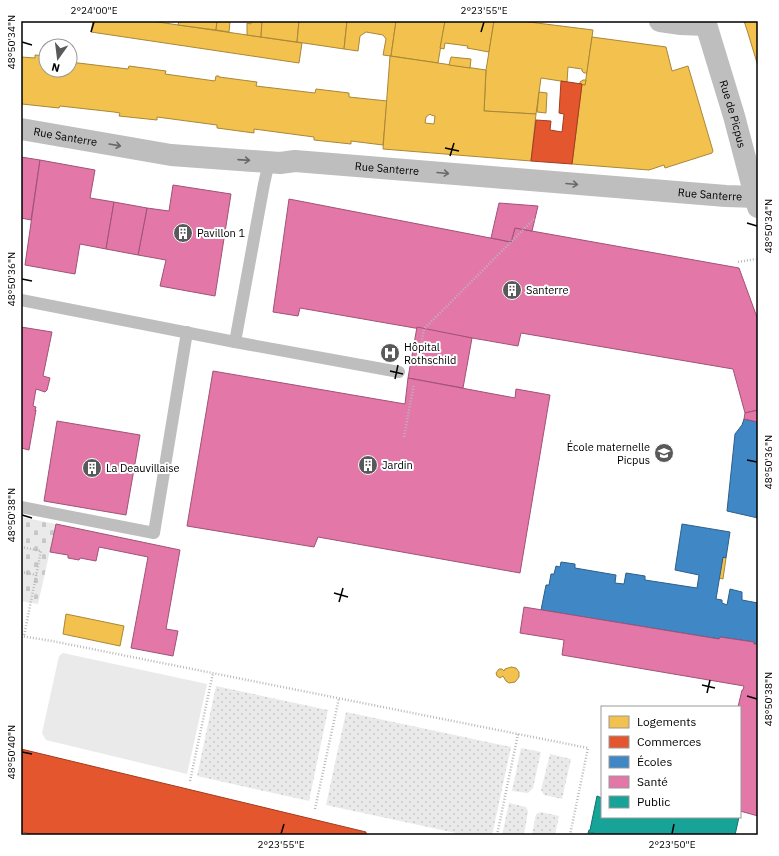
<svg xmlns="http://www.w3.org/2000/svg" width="779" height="856" viewBox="0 0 779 856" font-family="'IBM Plex Sans',sans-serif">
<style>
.grass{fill:url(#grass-dots)}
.cemetery{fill:url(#cemetery-stones)}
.green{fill:#eaeaea}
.homes{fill:#f2c14e;stroke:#a98737;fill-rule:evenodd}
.shops{fill:#e4572e;stroke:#a03d20}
.schools{fill:#3f88c5;stroke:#2c5f8a}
.health{fill:#e377a8;stroke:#9f5376}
.public{fill:#17a398;stroke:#10726a}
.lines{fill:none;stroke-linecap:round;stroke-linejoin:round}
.path{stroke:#b8b8b8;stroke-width:2.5;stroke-dasharray:1 2;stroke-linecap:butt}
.service{stroke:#bebebe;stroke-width:12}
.minor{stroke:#bebebe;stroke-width:22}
.oneway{stroke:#686868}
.ticks{fill:none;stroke:#000;stroke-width:1.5}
.labels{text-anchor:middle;stroke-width:4;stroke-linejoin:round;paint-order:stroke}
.street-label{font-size:11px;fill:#000;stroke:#fff}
.poi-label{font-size:11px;fill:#000;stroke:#fff;text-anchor:start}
.neatline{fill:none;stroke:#000;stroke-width:1.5}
.ticks-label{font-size:10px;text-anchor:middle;fill:#000}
</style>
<defs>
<pattern id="grass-dots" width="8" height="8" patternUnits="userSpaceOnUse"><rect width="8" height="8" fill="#eaeaea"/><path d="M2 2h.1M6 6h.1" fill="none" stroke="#c7c7c7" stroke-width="1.8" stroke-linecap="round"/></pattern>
<pattern id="cemetery-stones" width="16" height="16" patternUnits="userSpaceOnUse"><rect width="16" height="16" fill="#eaeaea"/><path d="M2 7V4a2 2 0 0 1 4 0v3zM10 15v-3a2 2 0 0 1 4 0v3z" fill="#c7c7c7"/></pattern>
</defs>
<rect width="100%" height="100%" fill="#fff"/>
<g class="grass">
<polygon points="216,686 328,710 309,801 197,776"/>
<polygon points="346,712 511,747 492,835 465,835 326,805"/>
<polygon points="521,748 541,752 533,788 528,793 512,791"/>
<polygon points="550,754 571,759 562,799 544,795 541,790"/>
<polygon points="509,803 526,807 528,811 524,835 502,835"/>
<polygon points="541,812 559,816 555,835 532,835 536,814"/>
</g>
<polygon class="cemetery" points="21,517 56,524 38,604 21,601"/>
<polygon class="green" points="63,653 207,684 187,774 46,740 42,733 59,656"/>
<g class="homes">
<polygon points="93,21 151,21 302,43 299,63 91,32"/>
<polygon points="179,21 217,21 216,30 178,25"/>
<polygon points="217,21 227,21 230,22 229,32 216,30"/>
<polygon points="251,21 262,21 261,37 247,35 247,23 251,24"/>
<polygon points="262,21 299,21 297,42 261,37"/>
<polygon points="299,21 347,21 344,49 297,42"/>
<polygon points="347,21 396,21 391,56 383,55 386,39 383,35 366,32 360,36 358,51 344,49"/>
<polygon points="396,21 445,21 438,63 391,56"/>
<polygon points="445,21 494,21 489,52 467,48 468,46 445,43 444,49 440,48"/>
<polygon points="494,21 521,21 593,30 587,73 584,73 582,71 582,69 568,67 567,82 541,78 536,114 484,111 486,70"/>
<polygon points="744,21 758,21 758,66 747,30"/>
<polygon points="592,37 666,47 672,71 688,66 713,151 712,153 665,168 664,165 649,170 572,164 582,84 585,85"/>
<polygon points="35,55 46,56 46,70 70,70 70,62 128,69 129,66 166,71 165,74 215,81 216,76 219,76 219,77 257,82 256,86 315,93 316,89 349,93 349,97 387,101 383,145 351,141 351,144 314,140 314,137 254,129 254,133 217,128 217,125 157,117 157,120 119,116 120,113 114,112 60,106 59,108 22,104 21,57 35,58"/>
<path d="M390,56L486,70L484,111L536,114L531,161L383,149ZM430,114L431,115L435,116L434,124L425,123L426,117Z"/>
<polygon points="451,57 471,59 470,68 449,65"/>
<polygon points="583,80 586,80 585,85 580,84 580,82"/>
<polygon points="539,92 547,93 546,113 537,112"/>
<polygon points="723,557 726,558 723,579 719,578"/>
<polygon points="66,614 124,626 120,646 63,634"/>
<polygon points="511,667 516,668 519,672 519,677 515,682 509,683 506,681 503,676 500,678 497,676 496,673 499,669 502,669 504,671 505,669"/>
</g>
<g class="shops">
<polygon points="561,81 582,84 572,164 531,161 536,120 551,121 550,130 562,132 564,114 559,113"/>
<polygon points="21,749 366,832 366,835 36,835 22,832 21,834"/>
</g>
<g class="schools">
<polygon points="744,419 758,422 758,518 727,511 735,434 742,425"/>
<polygon points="682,524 730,532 726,558 723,557 716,599 722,600 722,603 727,605 730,589 742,592 742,600 758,603 758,644 754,644 754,642 720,637 719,639 541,610 546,585 549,585 551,574 554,574 556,566 560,567 561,562 575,564 575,568 616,575 615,583 624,584 626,573 645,576 645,580 697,588 699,575 675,570"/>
</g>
<g class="health">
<polygon points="21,157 40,160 31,220 21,218"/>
<polygon points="40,160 95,170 90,198 114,202 106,249 80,244 75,274 25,265"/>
<polygon points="173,185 231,194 215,296 160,286 166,260 138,255 147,208 169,211"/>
<polygon points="289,199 511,242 515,228 739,268 758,320 758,410 745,413 733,369 521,333 518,346 300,308 298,316 273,312"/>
<polygon points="114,202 147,208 138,255 106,249"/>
<polygon points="499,203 538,206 532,231 515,228 511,242 491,238"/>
<polygon points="21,327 52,332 43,376 50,378 47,390 45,392 36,389 33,406 36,407 35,411 36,410 29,450 21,448"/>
<polygon points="417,327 472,338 463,388 408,378"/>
<polygon points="213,371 405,404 408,378 515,398 516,389 550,395 520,573 318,537 314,547 187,526"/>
<polygon points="758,410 758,422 744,419 745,413"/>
<polygon points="57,421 140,435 126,515 44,501"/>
<polygon points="56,524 180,550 166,629 178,631 173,656 131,648 148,557 99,547 96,561 80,558 79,560 68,558 68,555 50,552"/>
<polygon points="524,607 719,639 720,637 754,642 754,644 758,644 758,816 740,811 740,707 738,707 742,690 743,690 744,686 562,655 564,640 520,633"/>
</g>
<polygon class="public" points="597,796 602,798 602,817 739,817 735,835 593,835 594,833 588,833 589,830 590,830"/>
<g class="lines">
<g class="path">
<polyline points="738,262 756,259"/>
<polyline points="417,366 424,329 535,218"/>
<polyline points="404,437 414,384"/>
<polyline points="21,547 41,551 24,636"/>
<polyline points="21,572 37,575"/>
<polyline points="21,636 52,641 588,748 570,835"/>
<polyline points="190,781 213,673"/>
<polyline points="315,809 339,698"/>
<polyline points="497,835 518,734"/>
</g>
<g class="service">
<polyline points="269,162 264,184 235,342 399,372"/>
<polyline points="21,300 235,342"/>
<polyline points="21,507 154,533 187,332"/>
</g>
<g class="minor">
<polyline points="660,21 681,24 706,25"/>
<path id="s1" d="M705,21L734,116L758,207"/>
<path id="s2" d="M21,129L171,155L280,163L295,161L726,196L758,197"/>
</g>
</g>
<defs><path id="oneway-shaft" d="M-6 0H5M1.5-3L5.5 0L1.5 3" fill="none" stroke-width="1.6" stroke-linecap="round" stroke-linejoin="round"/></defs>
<g class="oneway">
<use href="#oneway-shaft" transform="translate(115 145) rotate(10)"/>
<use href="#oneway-shaft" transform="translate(244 160) rotate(4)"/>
<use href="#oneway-shaft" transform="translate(443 173) rotate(5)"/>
<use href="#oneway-shaft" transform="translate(572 184) rotate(5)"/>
</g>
<path class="ticks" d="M91,32L94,22M481,32L484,22M22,42L32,45M445,148L459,151M450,156L454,143M747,223L757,226M22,279L32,281M390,371L403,374M395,379L398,365M747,460L757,462M22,515L32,518M334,593L348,597M339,602L343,588M702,685L715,688M707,693L710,680M747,696L757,699M22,752L32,754M281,834L284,824M672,834L674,824"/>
<defs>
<symbol id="building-disc" viewBox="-11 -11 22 22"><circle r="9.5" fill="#595959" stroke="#fff"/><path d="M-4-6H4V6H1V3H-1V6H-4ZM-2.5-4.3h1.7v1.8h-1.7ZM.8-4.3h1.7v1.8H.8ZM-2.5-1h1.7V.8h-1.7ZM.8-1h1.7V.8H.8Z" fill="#fff"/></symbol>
<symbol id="hospital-disc" viewBox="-11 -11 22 22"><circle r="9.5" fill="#595959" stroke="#fff"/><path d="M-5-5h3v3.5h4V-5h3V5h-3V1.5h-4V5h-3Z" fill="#fff"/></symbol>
<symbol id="school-disc" viewBox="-11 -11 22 22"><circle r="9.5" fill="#595959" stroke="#fff"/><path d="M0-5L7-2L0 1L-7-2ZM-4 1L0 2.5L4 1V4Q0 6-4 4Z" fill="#fff"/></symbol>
</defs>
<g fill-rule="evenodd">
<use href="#building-disc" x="172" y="222" width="22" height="22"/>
<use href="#building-disc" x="501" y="279" width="22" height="22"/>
<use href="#hospital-disc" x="379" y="342" width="22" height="22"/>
<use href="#school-disc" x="653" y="442" width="22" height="22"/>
<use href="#building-disc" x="357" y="454" width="22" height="22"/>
<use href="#building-disc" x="81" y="457" width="22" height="22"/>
</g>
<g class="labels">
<g class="street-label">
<text dy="4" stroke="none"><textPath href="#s1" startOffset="97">Rue de Picpus</textPath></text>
<text dy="4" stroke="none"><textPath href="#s2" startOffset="45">Rue Santerre</textPath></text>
<text dy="4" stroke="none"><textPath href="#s2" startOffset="369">Rue Santerre</textPath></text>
<text dy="4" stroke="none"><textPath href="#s2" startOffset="693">Rue Santerre</textPath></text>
</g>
<g class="poi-label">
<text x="197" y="237">Pavillon 1</text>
<text x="526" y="294">Santerre</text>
<text x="404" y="351">Hôpital<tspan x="404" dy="13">Rothschild</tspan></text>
<text x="650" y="451" text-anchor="end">École maternelle<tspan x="650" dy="13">Picpus</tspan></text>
<text x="382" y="469">Jardin</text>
<text x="106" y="472">La Deauvillaise</text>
</g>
</g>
<rect width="779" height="856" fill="none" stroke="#ffffff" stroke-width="44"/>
<rect x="601" y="706" width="140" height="112" fill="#ffffff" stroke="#999999"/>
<rect x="609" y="716" width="20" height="12" fill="#f2c14e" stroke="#999999"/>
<text x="637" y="726" font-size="12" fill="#000000">Logements</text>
<rect x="609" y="736" width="20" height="12" fill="#e4572e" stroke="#999999"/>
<text x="637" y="746" font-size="12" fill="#000000">Commerces</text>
<rect x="609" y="756" width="20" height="12" fill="#3f88c5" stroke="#999999"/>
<text x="637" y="766" font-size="12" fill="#000000">Écoles</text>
<rect x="609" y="776" width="20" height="12" fill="#e377a8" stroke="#999999"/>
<text x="637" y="786" font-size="12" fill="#000000">Santé</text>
<rect x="609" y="796" width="20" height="12" fill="#17a398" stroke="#999999"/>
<text x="637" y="806" font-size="12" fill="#000000">Public</text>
<g transform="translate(58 58) rotate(194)"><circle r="19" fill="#ffffff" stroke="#999999"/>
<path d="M0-3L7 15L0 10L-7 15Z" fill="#595959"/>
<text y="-6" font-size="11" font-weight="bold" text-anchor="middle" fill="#000000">N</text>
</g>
<rect x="22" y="22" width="735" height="812" class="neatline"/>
<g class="ticks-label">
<text x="94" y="14">2°24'00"E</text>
<text x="484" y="14">2°23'55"E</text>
<text transform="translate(11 42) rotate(-90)" y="4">48°50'34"N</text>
<text transform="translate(768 226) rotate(-90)" y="4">48°50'34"N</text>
<text transform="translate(11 279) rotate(-90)" y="4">48°50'36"N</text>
<text transform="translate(768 462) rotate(-90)" y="4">48°50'36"N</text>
<text transform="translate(11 515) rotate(-90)" y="4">48°50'38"N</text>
<text transform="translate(768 699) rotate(-90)" y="4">48°50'38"N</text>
<text transform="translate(11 752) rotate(-90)" y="4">48°50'40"N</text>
<text x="281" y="848">2°23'55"E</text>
<text x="672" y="848">2°23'50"E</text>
</g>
</svg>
